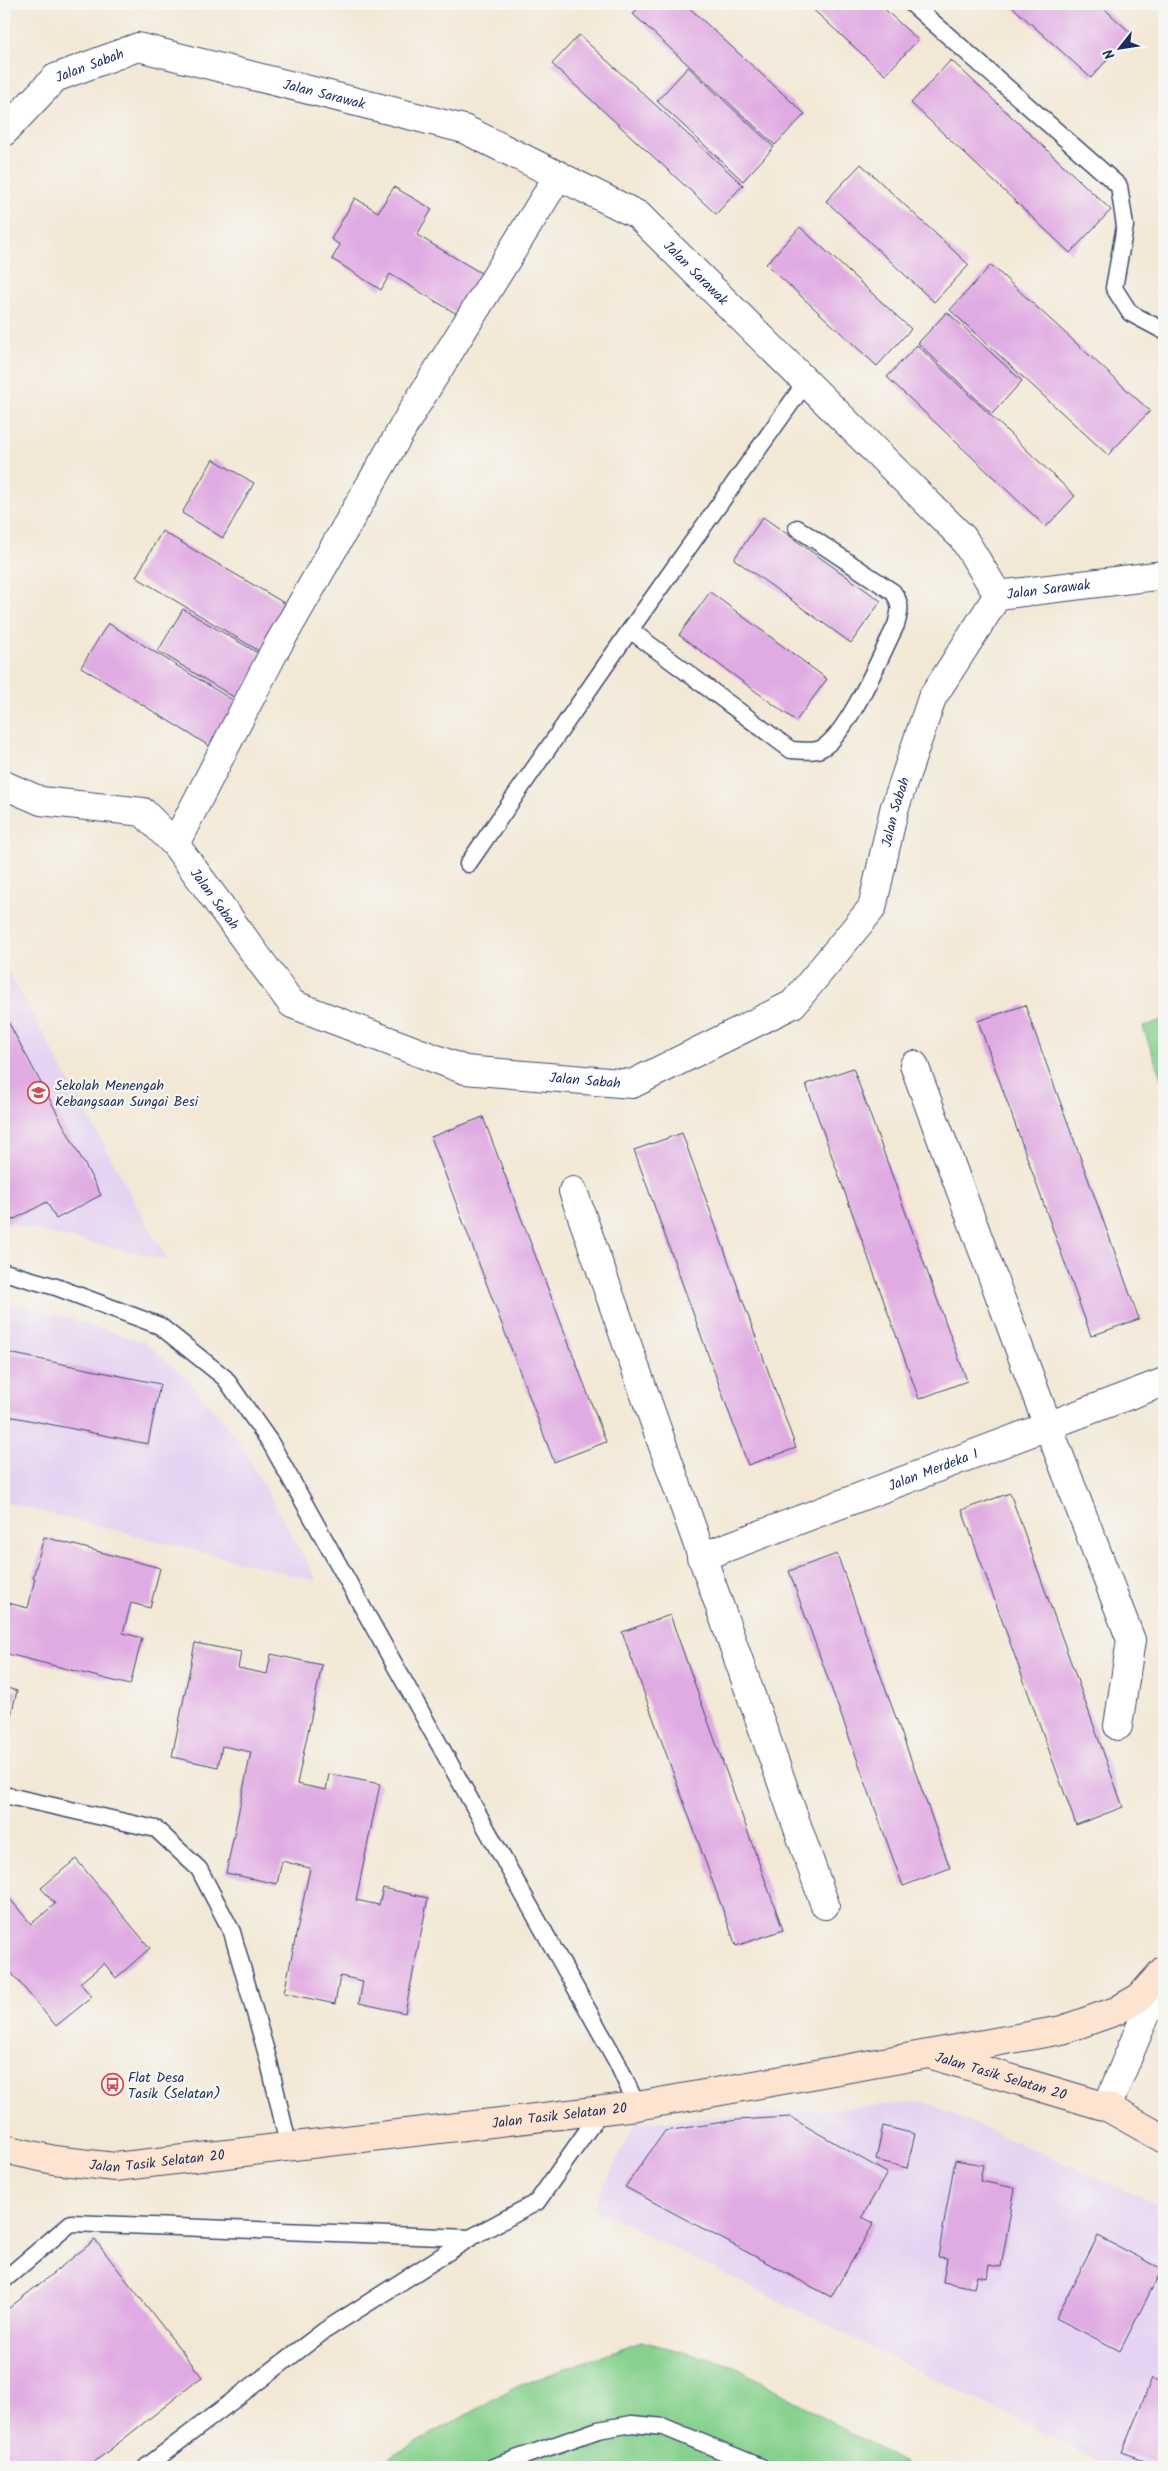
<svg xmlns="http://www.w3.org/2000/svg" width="1168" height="2471" viewBox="0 0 1168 2471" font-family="Kalam,sans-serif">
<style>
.built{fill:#e5d3f1}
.green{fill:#87d18e;stroke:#518076}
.building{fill:#e0aae2}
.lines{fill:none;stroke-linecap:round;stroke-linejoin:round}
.lane-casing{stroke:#3b4b70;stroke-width:19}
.street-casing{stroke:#3b4b70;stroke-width:30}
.secondary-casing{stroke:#3b4b70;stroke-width:30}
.lane{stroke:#fff;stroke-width:16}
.street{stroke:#fff;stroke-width:28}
.secondary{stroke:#fde4d0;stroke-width:28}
.labels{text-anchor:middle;stroke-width:4.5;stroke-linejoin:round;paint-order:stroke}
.street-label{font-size:14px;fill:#1b2f5e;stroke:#f6f6f2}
.poi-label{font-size:14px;fill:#1b2f5e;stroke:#f6f6f2;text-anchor:start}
</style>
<rect width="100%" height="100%" fill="#f6f6f2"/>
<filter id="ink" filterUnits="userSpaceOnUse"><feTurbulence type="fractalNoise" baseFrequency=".02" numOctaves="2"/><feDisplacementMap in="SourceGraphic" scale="10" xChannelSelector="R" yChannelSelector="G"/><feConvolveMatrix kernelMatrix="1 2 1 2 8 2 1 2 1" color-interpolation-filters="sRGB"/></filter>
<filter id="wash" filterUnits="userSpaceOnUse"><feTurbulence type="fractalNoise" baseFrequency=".0096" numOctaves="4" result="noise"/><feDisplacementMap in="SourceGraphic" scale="20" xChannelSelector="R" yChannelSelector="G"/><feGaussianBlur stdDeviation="1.12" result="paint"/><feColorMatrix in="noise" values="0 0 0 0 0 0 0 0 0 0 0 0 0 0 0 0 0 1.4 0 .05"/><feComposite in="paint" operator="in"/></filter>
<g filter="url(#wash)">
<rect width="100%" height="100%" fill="#f3e8d5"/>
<g class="built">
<polygon points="4,963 167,1260 4,1223"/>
<polygon points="4,1301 61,1316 144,1342 189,1380 238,1439 317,1581 4,1502"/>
<polygon points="925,2102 1164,2207 1164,2467 1111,2467 593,2208 635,2123"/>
</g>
<g class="green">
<polygon points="1164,1019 1164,1086 1143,1027"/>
<polygon points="641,2341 732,2365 911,2467 373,2467 513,2388"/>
</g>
<g id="blocks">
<g class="building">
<polygon points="643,4 685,4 805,114 775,145 633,14"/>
<polygon points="807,4 879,4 918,40 885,75"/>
<polygon points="1009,4 1099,4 1131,33 1091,78"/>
<polygon points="579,35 743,185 716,214 552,64"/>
<polygon points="951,60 1111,210 1070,253 911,103"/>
<polygon points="688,67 774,147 743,181 657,101"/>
<polygon points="861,164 969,265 934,302 826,201"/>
<polygon points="394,187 432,209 417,235 486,276 462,317 390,274 381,290 332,259 340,245 331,239 355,198 378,212"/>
<polygon points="800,227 911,329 877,366 766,264"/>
<polygon points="991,265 1150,411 1108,455 950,310"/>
<polygon points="947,312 1022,381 992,414 918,343"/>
<polygon points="917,345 1075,496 1046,527 887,377"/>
<polygon points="213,459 254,483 223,538 182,513"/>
<polygon points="763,517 881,601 851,643 734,559"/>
<polygon points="162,531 291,607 264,654 136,577"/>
<polygon points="710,592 827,679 796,721 679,635"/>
<polygon points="183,609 263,656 237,699 158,651"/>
<polygon points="108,623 237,703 211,747 81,667"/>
<polygon points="1025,1005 1139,1319 1091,1336 978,1021"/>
<polygon points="4,1014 101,1195 56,1219 47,1202 5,1224 4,1221"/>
<polygon points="853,1068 967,1381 919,1399 806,1084"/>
<polygon points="483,1117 606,1442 554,1462 431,1137"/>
<polygon points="682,1133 796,1448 748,1465 634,1150"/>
<polygon points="4,1352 160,1384 148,1444 4,1415"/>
<polygon points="1010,1493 1123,1807 1076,1825 962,1510"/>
<polygon points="44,1537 160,1568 150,1608 131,1603 123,1633 142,1638 130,1685 4,1653 4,1602 28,1608 35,1578 33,1578"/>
<polygon points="837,1554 950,1868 903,1886 789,1571"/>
<polygon points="670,1615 783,1930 736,1946 622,1632"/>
<polygon points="195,1643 241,1652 238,1668 267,1674 271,1654 322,1665 297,1784 326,1790 329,1774 380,1784 356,1900 379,1905 383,1888 428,1898 405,2013 359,2003 363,1981 340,1976 335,2004 284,1993 310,1868 282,1861 277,1884 226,1873 251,1752 222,1746 218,1767 172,1757"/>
<polygon points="4,1687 17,1691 7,1731 4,1730"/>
<polygon points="76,1859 150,1948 116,1978 104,1963 80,1983 92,1997 56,2026 4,1964 4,1892 31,1924 55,1904 41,1888"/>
<polygon points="790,2117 887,2173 862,2217 874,2223 831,2297 625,2187 665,2131 737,2120"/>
<polygon points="883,2126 915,2134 907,2168 876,2160"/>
<polygon points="955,2160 983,2165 980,2181 1015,2188 1001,2267 989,2265 987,2278 977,2276 974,2288 943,2282 947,2258 938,2257"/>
<polygon points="1098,2236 1162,2269 1120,2351 1056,2318"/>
<polygon points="95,2240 202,2377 88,2467 4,2467 4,2312"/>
<polygon points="1152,2378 1164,2383 1164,2467 1122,2452"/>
</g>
</g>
</g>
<g filter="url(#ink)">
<use href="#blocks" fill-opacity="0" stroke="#3b4b70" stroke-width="1"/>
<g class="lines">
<defs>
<g id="lane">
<polyline points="912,4 1119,186 1125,226 1114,288 1130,313 1164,331"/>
<path d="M630,630L791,750C801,750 814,753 822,748C848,734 882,653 896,625C900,612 902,604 893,592L797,528"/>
<polyline points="468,864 630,630 806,382"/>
<polyline points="4,1272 56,1287 160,1326 225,1378 270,1442 617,2062 637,2106"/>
<polyline points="4,1795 156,1829 199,1869 232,1932 269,2062 289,2148"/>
<polyline points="4,2280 71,2223 470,2238"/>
<polyline points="146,2467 324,2331 470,2238 537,2202 601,2111"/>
<polyline points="493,2467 598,2430 632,2424 664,2427 761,2467"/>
</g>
<g id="street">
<path id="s1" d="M4,132L55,78L138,47L464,129L638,215L963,538L998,595L1164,575"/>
<path id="s2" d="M4,785L41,801L143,812L175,844L292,1004L465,1070L632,1084L793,1004L872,908L894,810L932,698L998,595"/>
<polyline points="175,844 274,652 413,410 559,175"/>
<polyline points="914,1065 1048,1426 1131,1640 1118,1726"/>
<polyline points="573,1191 825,1905"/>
<path id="s3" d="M701,1557L1164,1382"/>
<polyline points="1107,2107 1163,1973"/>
</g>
<g id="secondary">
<path id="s4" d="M935,2056L1107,2107L1164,2139"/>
<path id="s5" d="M4,2149L54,2160L115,2167L637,2106L1062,2030L1116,2011L1140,1997L1164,1970"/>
</g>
</defs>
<use href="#lane" class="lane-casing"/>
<use href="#street" class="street-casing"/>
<use href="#secondary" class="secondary-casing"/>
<use href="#lane" class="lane"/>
<use href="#street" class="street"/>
<use href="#secondary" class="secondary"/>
</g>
</g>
<defs>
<symbol id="school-ring" viewBox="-11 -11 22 22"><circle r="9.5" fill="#f6f6f2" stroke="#d1495b" stroke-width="1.5"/><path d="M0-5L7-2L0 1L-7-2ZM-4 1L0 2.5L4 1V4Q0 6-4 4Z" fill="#d1495b"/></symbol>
<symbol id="bus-ring" viewBox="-11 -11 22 22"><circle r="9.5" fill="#f6f6f2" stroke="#d1495b" stroke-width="1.5"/><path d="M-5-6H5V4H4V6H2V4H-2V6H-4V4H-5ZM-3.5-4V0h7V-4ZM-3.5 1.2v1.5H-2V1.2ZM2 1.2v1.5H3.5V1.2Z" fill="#d1495b"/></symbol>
</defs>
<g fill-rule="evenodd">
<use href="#school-ring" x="26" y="1080" width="25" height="25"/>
<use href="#bus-ring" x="100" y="2072" width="25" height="25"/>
</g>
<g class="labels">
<g class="street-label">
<text dy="5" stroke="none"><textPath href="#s1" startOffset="111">Jalan Sabah</textPath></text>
<text dy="5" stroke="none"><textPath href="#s1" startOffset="355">Jalan Sarawak</textPath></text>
<text dy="5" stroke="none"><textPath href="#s1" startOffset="775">Jalan Sarawak</textPath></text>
<text dy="5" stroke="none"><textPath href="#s1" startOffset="1269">Jalan Sarawak</textPath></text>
<text dy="5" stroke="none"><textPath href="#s2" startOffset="1142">Jalan Sabah</textPath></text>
<text dy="5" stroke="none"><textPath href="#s2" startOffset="256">Jalan Sabah</textPath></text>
<text dy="5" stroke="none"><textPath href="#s2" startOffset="692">Jalan Sabah</textPath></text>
<text dy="5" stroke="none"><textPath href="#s3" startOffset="248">Jalan Merdeka 1</textPath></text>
<text dy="5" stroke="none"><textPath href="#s4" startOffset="69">Jalan Tasik Selatan 20</textPath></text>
<text dy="5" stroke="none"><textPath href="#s5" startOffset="560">Jalan Tasik Selatan 20</textPath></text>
<text dy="5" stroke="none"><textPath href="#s5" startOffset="155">Jalan Tasik Selatan 20</textPath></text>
</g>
<g class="poi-label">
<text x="55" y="1090">Sekolah Menengah<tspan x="55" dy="16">Kebangsaan Sungai Besi</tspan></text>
<text x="128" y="2082">Flat Desa<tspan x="128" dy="16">Tasik (Selatan)</tspan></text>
</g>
</g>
<rect width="1168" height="2471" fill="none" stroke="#f6f6f2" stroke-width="20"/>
<g transform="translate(1120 48) rotate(240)" stroke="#f6f6f2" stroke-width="4" paint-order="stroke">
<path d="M0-4L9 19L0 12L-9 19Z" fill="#1b2f5e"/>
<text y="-8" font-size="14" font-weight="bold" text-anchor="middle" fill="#1b2f5e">N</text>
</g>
</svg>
